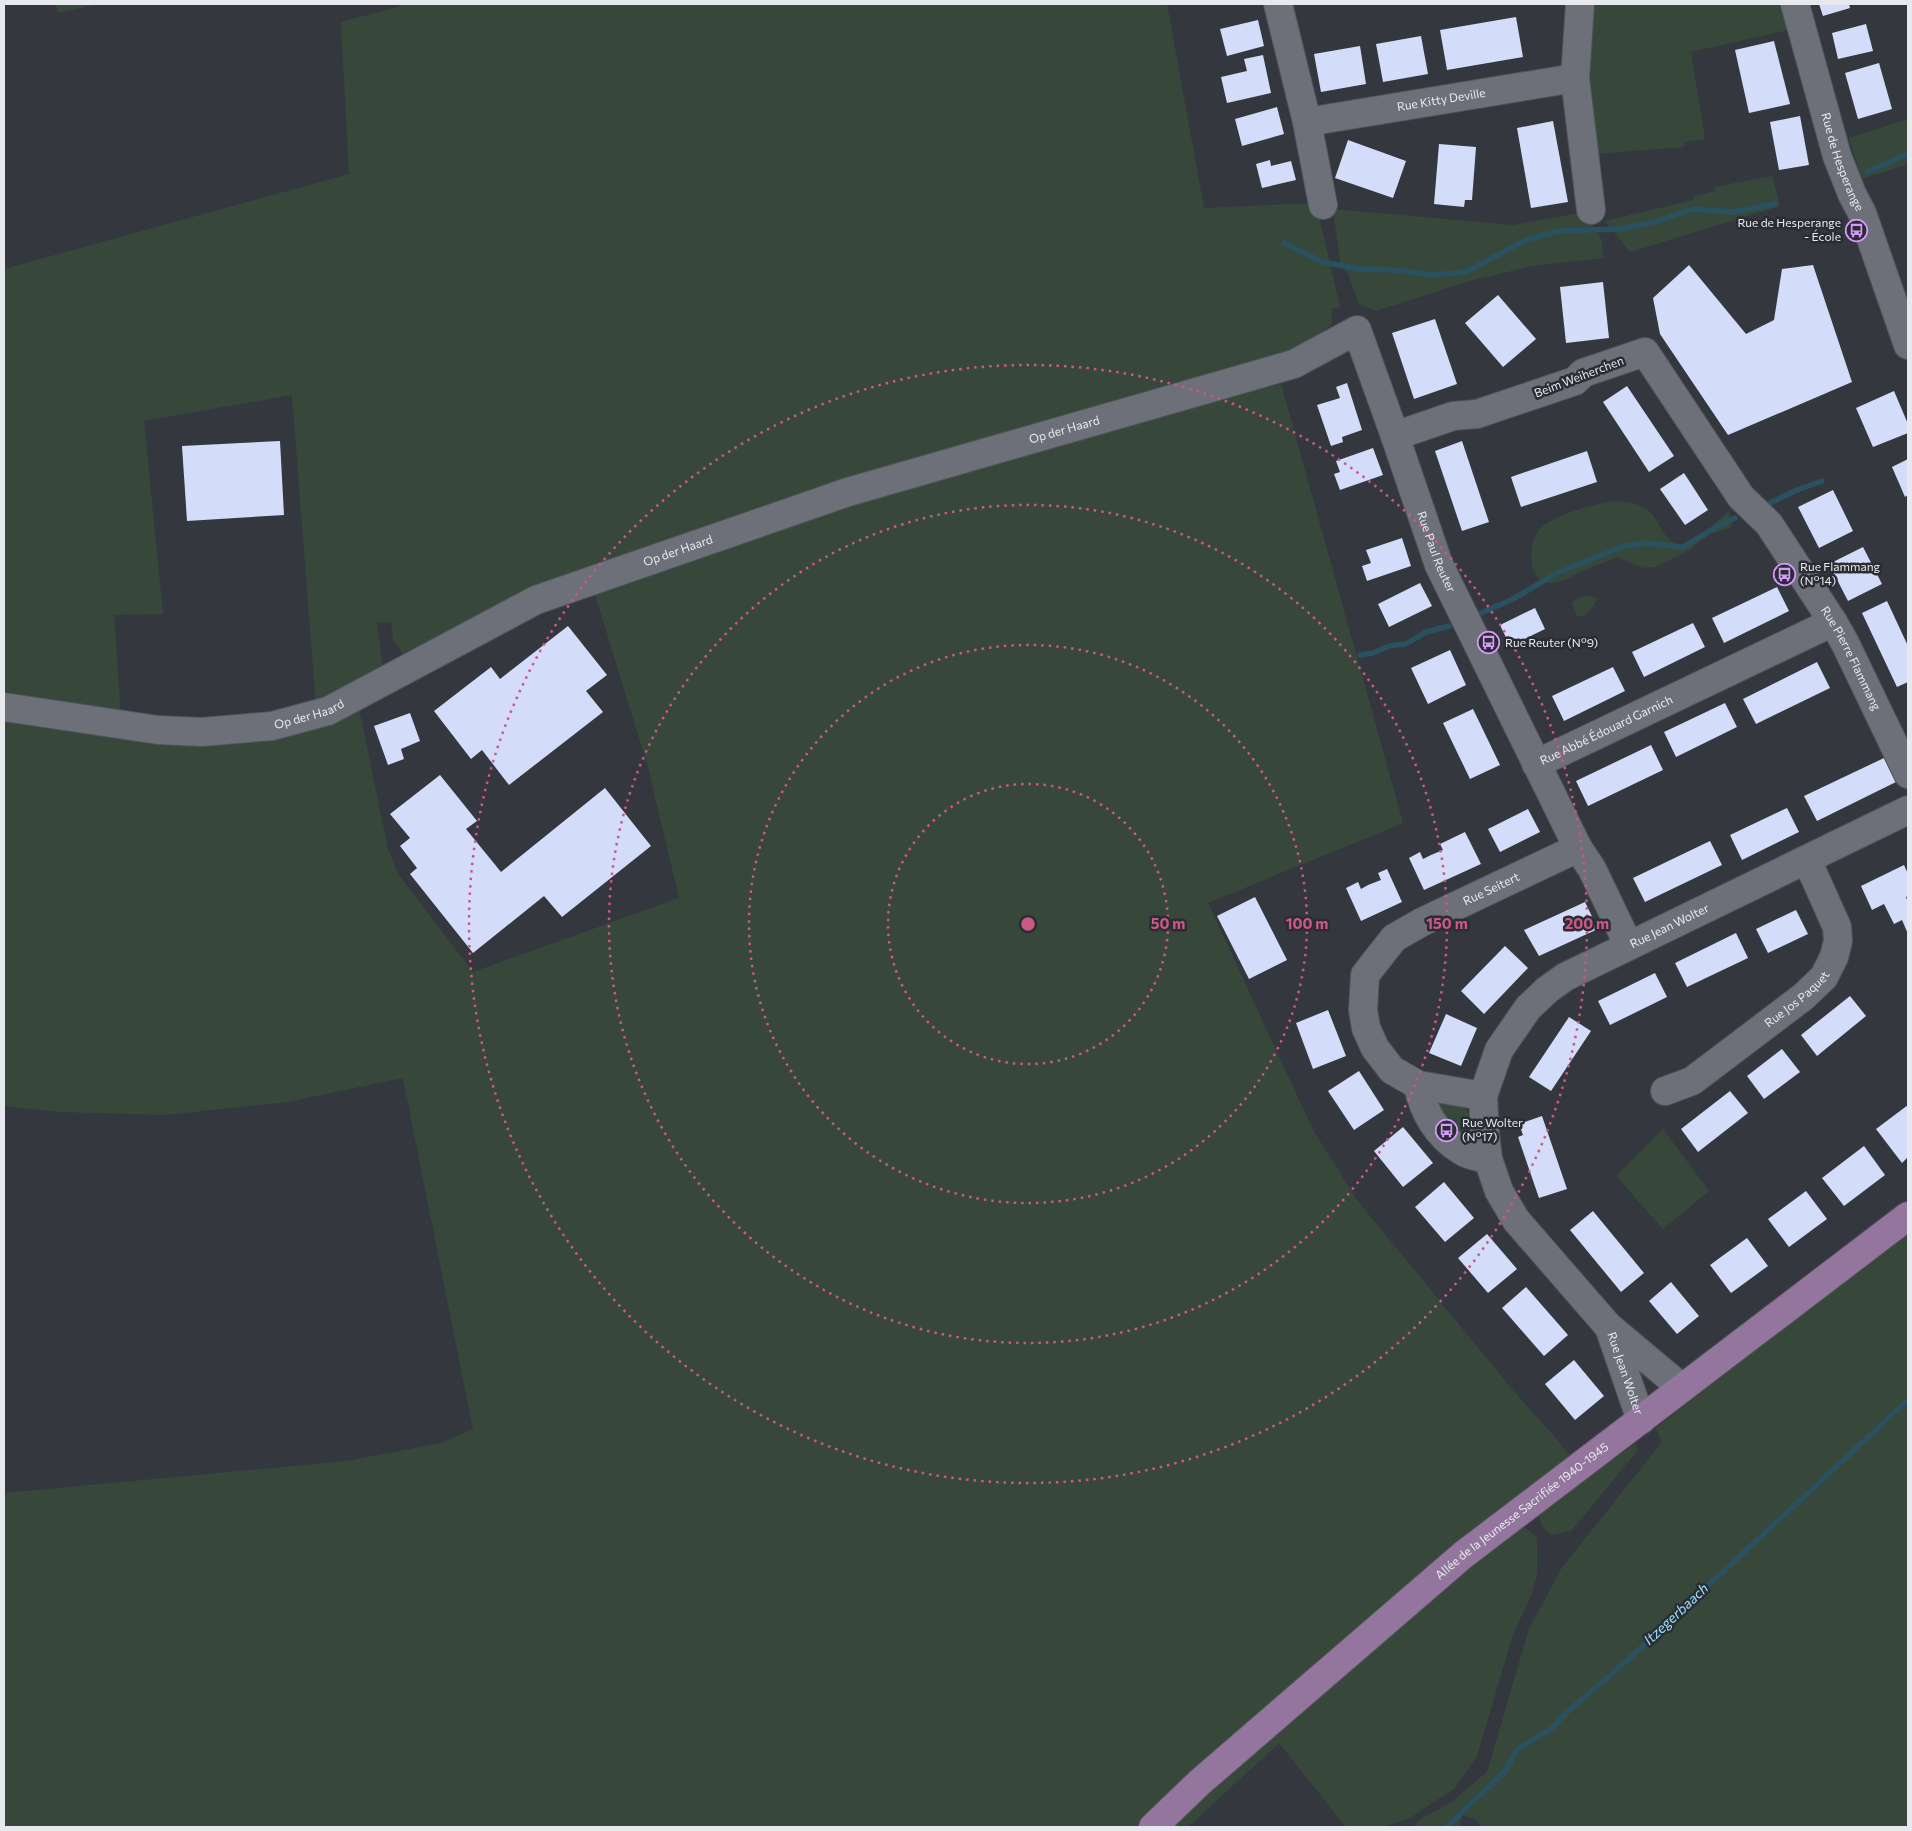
<svg xmlns="http://www.w3.org/2000/svg" width="1912" height="1831" viewBox="0 0 1912 1831" font-family="Commissioner,sans-serif">
<style>
.green{fill:#37483b}
.lines{fill:none;stroke-linecap:round;stroke-linejoin:round}
.stream{stroke:#29515f;stroke-width:5.5}
.building{fill:#d3ddfa}
.minor-casing{stroke:#515459;stroke-width:30}
.major-casing{stroke:#515459;stroke-width:30}
.minor{stroke:#6d7079;stroke-width:28}
.major{stroke:#94759d;stroke-width:28}
.ring{fill:none;stroke:#cd5787;stroke-width:2.5;stroke-dasharray:2.5 5}
.labels{text-anchor:middle;stroke-width:5;stroke-linejoin:round;paint-order:stroke}
.street-label{font-size:12px;fill:#e7e9ee;stroke:#2b2d34}
.poi-label{font-size:12px;fill:#e7e9ee;stroke:#2b2d34;text-anchor:start}
.water-label{font-size:14px;font-style:italic;fill:#98e0fc;stroke:#2b2d34}
.centre{fill:#cd5787;stroke:#2b2d34;stroke-width:2.5}
.ring-label{font-size:15px;text-anchor:middle;font-weight:bold;fill:#cd5787;stroke:#2b2d34;stroke-width:5;stroke-linejoin:round;paint-order:stroke}
</style>
<rect width="100%" height="100%" fill="#35373f"/>
<g class="green">
<polygon points="55,4 99,4 59,13"/>
<polygon points="402,4 1167,4 1204,208 1316,203 1340,307 1331,309 1332,325 1284,357 404,656 393,640 391,622 377,623 383,669 316,707 292,395 144,421 163,614 114,615 121,719 4,699 4,269 349,174 341,22 397,7"/>
<polygon points="1590,4 1780,4 1788,30 1691,52 1705,139 1684,142 1685,147 1593,154 1587,70"/>
<polygon points="1908,119 1908,164 1862,179 1849,138"/>
<polygon points="1772,176 1780,206 1630,252 1605,221 1693,200 1693,196 1715,191 1714,187"/>
<polygon points="1333,209 1513,225 1585,212 1602,241 1603,258 1532,266 1466,282 1376,311 1359,304 1347,271 1341,268"/>
<polygon points="1281,384 1403,823 1208,903 1313,1130 1357,1200 1511,1388 1559,1442 1574,1461 1513,1507 1525,1528 1537,1537 1537,1574 1532,1594 1513,1634 1477,1756 1455,1788 1411,1817 1385,1827 1346,1827 1279,1743 1188,1827 4,1827 4,1493 347,1461 441,1443 473,1429 403,1078 287,1102 165,1115 61,1112 4,1106 4,712 139,734 358,704 388,849 398,874 473,972 679,898 648,767 592,585 824,509 998,464 1004,456 1121,424"/>
<path d="M1617,501C1628,503 1641,503 1650,512C1659,521 1667,549 1685,544C1698,541 1718,520 1729,511L1732,527L1710,534L1697,543L1690,550L1655,567L1644,568L1617,557C1608,561 1598,565 1589,568C1576,573 1564,583 1549,583C1526,581 1528,540 1541,528C1555,514 1597,503 1617,501Z"/>
<path d="M1590,595L1597,599C1593,607 1589,613 1580,617L1577,616L1572,604L1575,599Z"/>
<polygon points="1439,1102 1462,1105 1470,1115 1471,1142 1464,1145 1436,1105"/>
<polygon points="1663,1129 1709,1191 1663,1229 1616,1176"/>
<polygon points="1908,1231 1908,1827 1482,1827 1474,1818 1461,1815 1460,1827 1413,1827 1418,1821 1451,1802 1487,1772 1529,1629 1561,1569 1662,1442 1656,1428"/>
<polygon points="1636,1443 1637,1451 1571,1531 1551,1535 1544,1529 1538,1515"/>
</g>
<g class="lines">
<g class="stream">
<polyline points="1867,172 1908,154"/>
<polyline points="1284,243 1323,262 1359,269 1394,270 1433,275 1465,272 1527,240 1559,231 1621,229 1658,221 1693,209 1731,212 1775,204"/>
<polyline points="1770,503 1797,490 1822,481"/>
<polyline points="1481,613 1513,599 1557,573 1624,546 1644,543 1683,547 1720,525 1735,518"/>
<polyline points="1360,655 1373,653 1389,646 1406,644 1426,632 1449,626"/>
<polyline points="1447,1827 1506,1770 1517,1750 1552,1728 1566,1713 1630,1658 1908,1400"/>
</g>
</g>
<g class="building">
<polygon points="1819,4 1849,4 1850,8 1823,16"/>
<polygon points="1516,17 1523,57 1447,70 1440,30"/>
<polygon points="1258,20 1264,46 1227,56 1220,29"/>
<polygon points="1866,24 1873,51 1838,59 1832,33"/>
<polygon points="1421,36 1428,74 1383,82 1376,44"/>
<polygon points="1774,41 1790,104 1749,113 1735,50"/>
<polygon points="1360,46 1366,84 1321,92 1314,54"/>
<polygon points="1263,55 1271,93 1227,103 1221,77 1247,71 1244,59"/>
<polygon points="1879,63 1892,109 1858,119 1845,73"/>
<polygon points="1277,107 1284,134 1242,146 1235,119"/>
<polygon points="1800,116 1809,165 1779,170 1770,122"/>
<polygon points="1553,121 1568,202 1531,208 1517,128"/>
<polygon points="1348,140 1406,161 1393,198 1335,178"/>
<polygon points="1439,144 1476,147 1472,200 1465,200 1464,207 1434,204"/>
<polygon points="1270,160 1271,166 1291,161 1296,180 1262,188 1256,164"/>
<polygon points="1689,265 1746,334 1774,320 1782,269 1813,265 1852,382 1728,435 1660,334 1653,298"/>
<polygon points="1603,282 1609,338 1566,343 1560,287"/>
<polygon points="1498,295 1536,339 1503,367 1465,323"/>
<polygon points="1435,319 1457,384 1414,399 1392,333"/>
<polygon points="1347,383 1362,430 1342,437 1343,442 1331,446 1317,405 1340,398 1336,387"/>
<polygon points="1627,386 1674,456 1649,472 1603,402"/>
<polygon points="1894,391 1908,424 1908,433 1873,447 1856,408"/>
<polygon points="280,441 284,515 187,521 182,446"/>
<polygon points="1462,441 1489,522 1462,531 1435,451"/>
<polygon points="1373,448 1383,475 1340,490 1334,474 1340,472 1336,461"/>
<polygon points="1587,451 1597,482 1521,507 1511,477"/>
<polygon points="1908,459 1908,495 1905,497 1892,467"/>
<polygon points="1684,473 1708,510 1685,525 1660,489"/>
<polygon points="1833,490 1853,531 1819,548 1798,507"/>
<polygon points="1402,538 1411,566 1367,581 1362,566 1371,563 1366,550"/>
<polygon points="1863,547 1882,584 1848,601 1829,564"/>
<polygon points="1420,583 1432,606 1389,627 1378,604"/>
<polygon points="1777,587 1789,611 1724,643 1712,618"/>
<polygon points="1887,601 1908,646 1908,682 1897,687 1862,613"/>
<polygon points="1535,608 1545,629 1510,646 1500,625"/>
<polygon points="1693,623 1705,647 1644,677 1632,652"/>
<polygon points="568,626 607,675 586,691 603,712 509,785 482,750 471,759 434,711 491,667 500,679"/>
<polygon points="1450,650 1466,685 1428,704 1411,668"/>
<polygon points="1817,662 1830,688 1756,724 1743,699"/>
<polygon points="1613,667 1625,691 1564,721 1552,696"/>
<polygon points="1725,703 1737,727 1676,757 1664,732"/>
<polygon points="1473,709 1500,765 1470,779 1443,723"/>
<polygon points="410,713 420,741 401,749 404,759 388,765 374,726"/>
<polygon points="1651,745 1663,770 1588,806 1576,781"/>
<polygon points="1884,758 1896,782 1817,821 1804,796"/>
<polygon points="440,775 477,821 466,829 501,872 605,788 651,846 562,917 544,896 473,953 410,874 417,868 400,846 410,838 390,814"/>
<polygon points="1787,808 1799,832 1742,860 1730,835"/>
<polygon points="1528,809 1540,832 1500,852 1488,829"/>
<polygon points="1465,832 1481,864 1424,890 1409,858 1420,852 1423,859 1431,855 1443,850 1440,844"/>
<polygon points="1710,841 1722,865 1645,902 1633,878"/>
<polygon points="1904,865 1908,874 1908,896 1906,897 1908,902 1908,934 1902,920 1894,924 1884,904 1872,910 1861,886"/>
<polygon points="1387,869 1402,902 1361,921 1346,888 1358,882 1361,889 1368,885 1381,880 1378,873"/>
<polygon points="1255,897 1287,960 1249,979 1217,916"/>
<polygon points="1585,902 1598,929 1539,956 1524,930"/>
<polygon points="1796,910 1808,934 1768,953 1756,929"/>
<polygon points="1736,933 1748,958 1687,987 1675,963"/>
<polygon points="1505,946 1528,968 1484,1014 1461,991"/>
<polygon points="1655,973 1667,997 1610,1025 1598,1001"/>
<polygon points="1850,996 1866,1016 1817,1056 1801,1035"/>
<polygon points="1328,1010 1346,1056 1313,1069 1296,1023"/>
<polygon points="1446,1014 1477,1028 1461,1066 1429,1053"/>
<polygon points="1569,1017 1591,1031 1551,1091 1529,1077"/>
<polygon points="1782,1049 1800,1072 1764,1099 1747,1076"/>
<polygon points="1359,1071 1384,1110 1354,1130 1328,1091"/>
<polygon points="1730,1091 1748,1113 1698,1152 1681,1129"/>
<polygon points="1908,1105 1908,1157 1902,1163 1876,1129"/>
<polygon points="1542,1116 1567,1189 1539,1198 1518,1137 1523,1135 1519,1124"/>
<polygon points="1403,1127 1433,1163 1403,1187 1374,1151"/>
<polygon points="1864,1146 1885,1175 1844,1206 1822,1178"/>
<polygon points="1444,1182 1474,1218 1445,1242 1415,1207"/>
<polygon points="1806,1191 1827,1219 1789,1247 1768,1219"/>
<polygon points="1593,1211 1644,1273 1621,1292 1570,1230"/>
<polygon points="1487,1234 1517,1269 1488,1293 1458,1258"/>
<polygon points="1747,1238 1768,1266 1731,1293 1710,1265"/>
<polygon points="1671,1282 1699,1316 1677,1334 1649,1301"/>
<polygon points="1526,1287 1568,1335 1544,1356 1502,1308"/>
<polygon points="1574,1360 1604,1396 1575,1420 1545,1384"/>
</g>
<g class="lines">
<defs>
<g id="minor">
<polyline points="1278,4 1307,122 1323,205"/>
<polyline points="1580,4 1575,78 1591,210"/>
<path id="s1" d="M1795,4L1837,156L1852,194L1862,213L1908,345"/>
<path id="s2" d="M1307,122L1575,78"/>
<path id="s3" d="M1395,436L1453,416L1477,414L1575,381L1583,373L1645,352L1741,497L1769,524L1833,622L1845,643L1908,774"/>
<path id="s4" d="M4,707L158,730L202,732L272,726L328,711L536,600L848,492L1294,364L1357,330L1395,436L1439,565L1578,848L1592,869L1629,946"/>
<path id="s5" d="M1536,764L1833,622"/>
<path d="M1418,1085C1423,1112 1438,1137 1462,1151C1469,1156 1480,1157 1488,1159"/>
<path id="s6" d="M1665,1091L1692,1081L1803,997L1824,977L1834,957L1838,941L1837,927L1807,860"/>
<path id="s7" d="M1483,1096L1418,1085L1392,1070L1375,1048L1366,1028L1363,1010L1365,975L1394,938L1422,922L1578,848"/>
<path id="s8" d="M1609,1327L1641,1420"/>
<path id="s9" d="M1682,1388L1608,1326L1516,1220L1499,1191L1488,1159L1485,1134L1483,1096L1499,1050L1528,1008L1547,990L1565,977L1908,810"/>
</g>
<g id="major">
<path id="s10" d="M1153,1827L1200,1782L1463,1555L1908,1216"/>
</g>
</defs>
<use href="#minor" class="minor-casing"/>
<use href="#major" class="major-casing"/>
<use href="#minor" class="minor"/>
<use href="#major" class="major"/>
</g>
<g class="ring">
<circle cx="1028" cy="924" r="140"/>
<circle cx="1028" cy="924" r="279"/>
<circle cx="1028" cy="924" r="419"/>
<circle cx="1028" cy="924" r="559"/>
</g>
<defs>
<symbol id="bus-ring" viewBox="-11 -11 22 22"><circle r="9.5" fill="#2b2d34" stroke="#d69bfa" stroke-width="1.5"/><path d="M-5-6H5V4H4V6H2V4H-2V6H-4V4H-5ZM-3.5-4V0h7V-4ZM-3.5 1.2v1.5H-2V1.2ZM2 1.2v1.5H3.5V1.2Z" fill="#d69bfa"/></symbol>
</defs>
<g fill-rule="evenodd">
<use href="#bus-ring" x="1844" y="218" width="25" height="25"/>
<use href="#bus-ring" x="1772" y="562" width="25" height="25"/>
<use href="#bus-ring" x="1476" y="630" width="25" height="25"/>
<use href="#bus-ring" x="1434" y="1118" width="25" height="25"/>
</g>
<g class="labels">
<g class="street-label">
<text dy="4" stroke="none"><textPath href="#s2" startOffset="136">Rue Kitty Deville</textPath></text>
<text dy="4" stroke="none"><textPath href="#s1" startOffset="165">Rue de Hesperange</textPath></text>
<text transform="translate(1579 377) rotate(-21)" y="4">Beim Weiherchen</text>
<text dy="4" stroke="none"><textPath href="#s4" startOffset="1119">Op der Haard</textPath></text>
<text dy="4" stroke="none"><textPath href="#s4" startOffset="714">Op der Haard</textPath></text>
<text dy="4" stroke="none"><textPath href="#s4" startOffset="1665">Rue Paul Reuter</textPath></text>
<text dy="4" stroke="none"><textPath href="#s3" startOffset="636">Rue Pierre Flammang</textPath></text>
<text dy="4" stroke="none"><textPath href="#s4" startOffset="309">Op der Haard</textPath></text>
<text dy="4" stroke="none"><textPath href="#s5" startOffset="78">Rue Abbé Édouard Garnich</textPath></text>
<text dy="4" stroke="none"><textPath href="#s7" startOffset="355">Rue Seitert</textPath></text>
<text dy="4" stroke="none"><textPath href="#s9" startOffset="632">Rue Jean Wolter</textPath></text>
<text dy="4" stroke="none"><textPath href="#s6" startOffset="162">Rue Jos Paquet</textPath></text>
<text dy="4" stroke="none"><textPath href="#s8" startOffset="49">Rue Jean Wolter</textPath></text>
<text dy="4" stroke="none"><textPath href="#s10" startOffset="486">Allée de la Jeunesse Sacrifiée 1940-1945</textPath></text>
</g>
<g class="poi-label">
<text x="1841" y="227" text-anchor="end">Rue de Hesperange<tspan x="1841" dy="14">- École</tspan></text>
<text x="1800" y="571">Rue Flammang<tspan x="1800" dy="14">(N°14)</tspan></text>
<text x="1505" y="647">Rue Reuter (N°9)</text>
<text x="1462" y="1127">Rue Wolter<tspan x="1462" dy="14">(N°17)</tspan></text>
</g>
<g class="water-label">
<text transform="translate(1676 1614) rotate(-43)" y="5">Itzegerbaach</text>
</g>
</g>
<circle cx="1028" cy="924" r="8" class="centre"/>
<g class="ring-label">
<text x="1168" y="929">50 m</text>
<text x="1307" y="929">100 m</text>
<text x="1447" y="929">150 m</text>
<text x="1587" y="929">200 m</text>
</g>
<rect width="1912" height="1831" fill="none" stroke="#e7e9ee" stroke-width="10"/>
</svg>
